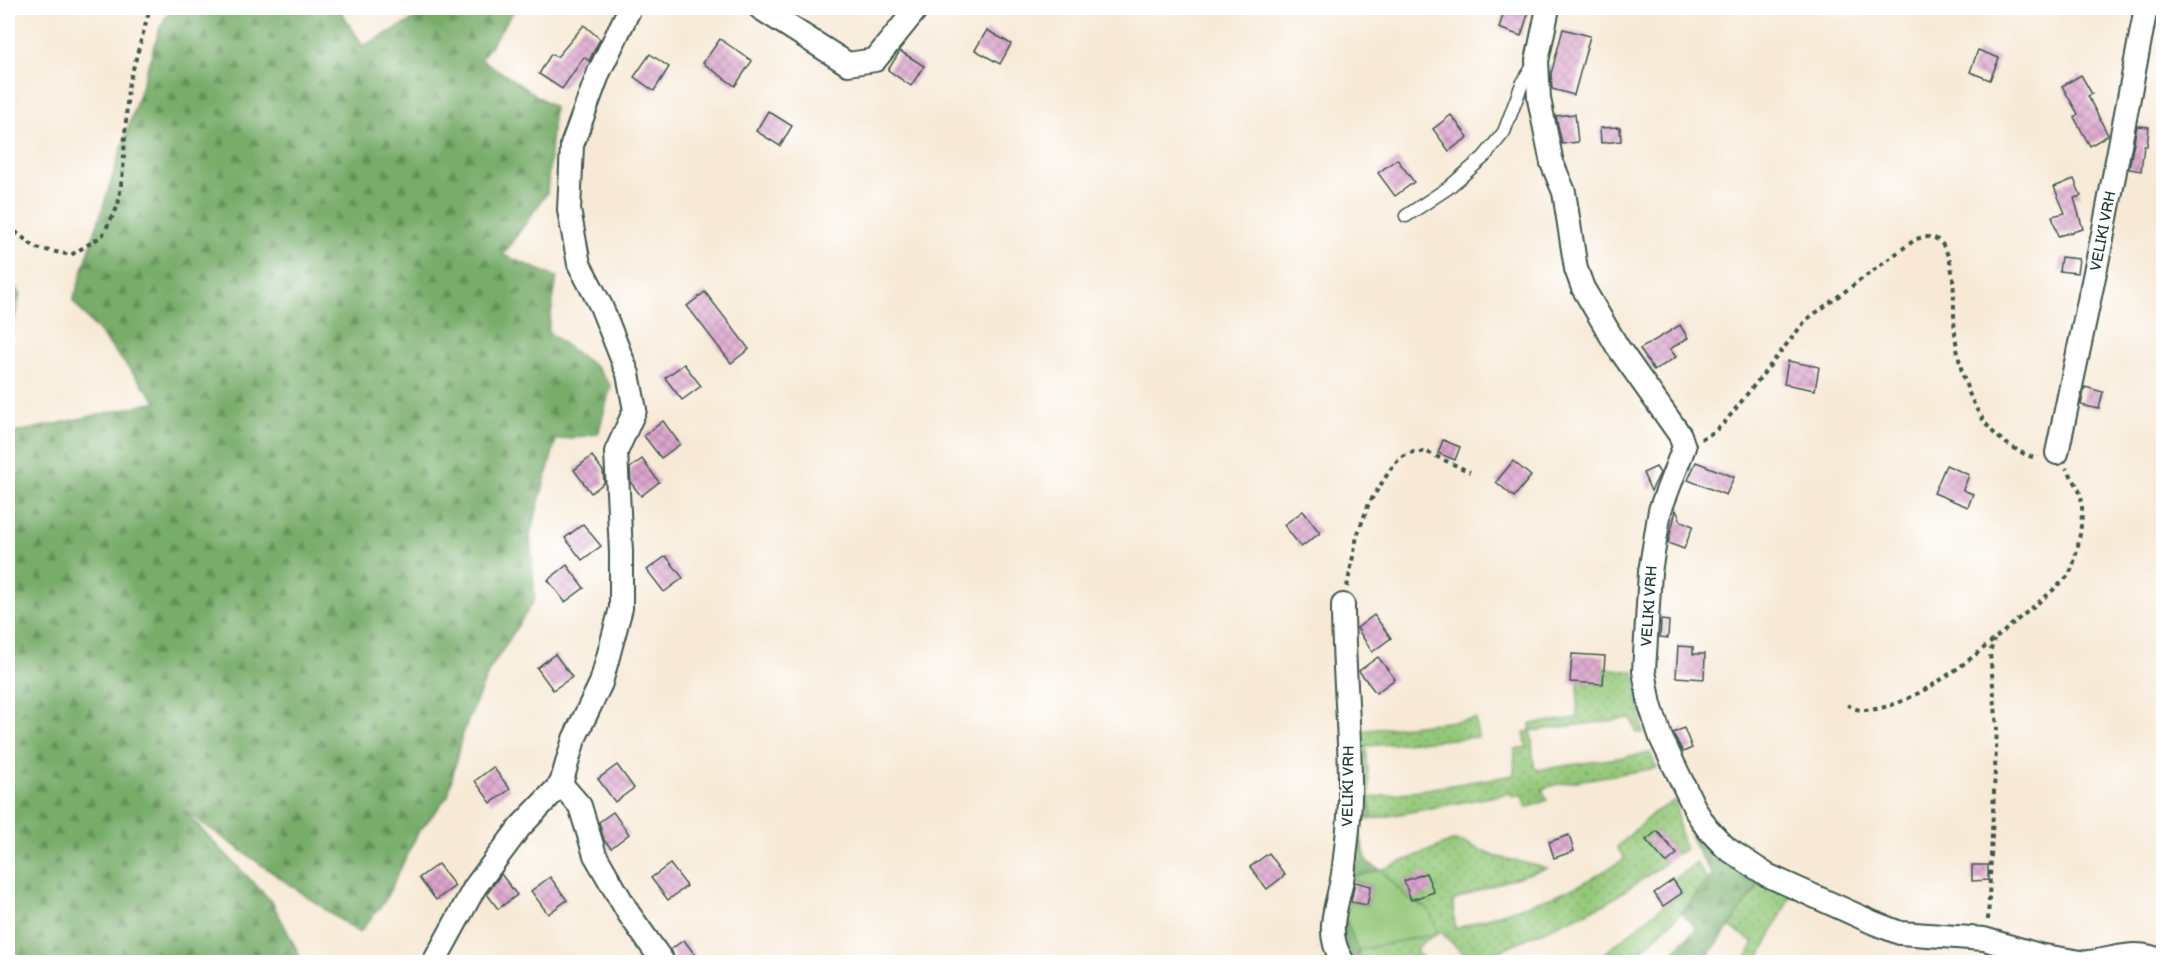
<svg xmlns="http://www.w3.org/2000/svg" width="2171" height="970" viewBox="0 0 2171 970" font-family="'Balsamiq Sans',sans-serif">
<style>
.grass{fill:url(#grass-dots);stroke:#5a8256;stroke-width:1.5}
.forest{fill:url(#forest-firs);stroke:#4b744e;stroke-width:1.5}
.garden{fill:#94c879;stroke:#5a8256;stroke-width:1.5}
.building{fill:url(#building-cross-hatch)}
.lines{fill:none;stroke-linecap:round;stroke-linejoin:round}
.service-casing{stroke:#3f574c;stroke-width:15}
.minor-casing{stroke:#3f574c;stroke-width:26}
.path{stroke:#3f574c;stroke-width:4;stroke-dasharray:4.5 4.5;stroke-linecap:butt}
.service{stroke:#fff;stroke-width:12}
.minor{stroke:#fff;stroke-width:22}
.labels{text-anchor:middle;stroke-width:4.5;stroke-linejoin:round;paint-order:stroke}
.street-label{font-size:15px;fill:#1f3d34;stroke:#fff}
</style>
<defs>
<pattern id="grass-dots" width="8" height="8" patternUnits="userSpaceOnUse" patternTransform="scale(1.5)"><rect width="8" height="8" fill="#94c879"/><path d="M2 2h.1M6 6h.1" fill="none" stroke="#78a464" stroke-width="1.8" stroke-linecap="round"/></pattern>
<pattern id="forest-firs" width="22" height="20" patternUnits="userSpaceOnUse" patternTransform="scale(1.5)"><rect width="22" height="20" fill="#77ac69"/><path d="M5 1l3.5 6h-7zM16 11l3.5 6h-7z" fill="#618d57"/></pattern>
<pattern id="building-cross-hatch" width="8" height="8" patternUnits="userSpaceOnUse" patternTransform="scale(1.5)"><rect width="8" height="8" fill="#dda4cd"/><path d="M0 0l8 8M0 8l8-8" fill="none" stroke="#b387a7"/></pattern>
</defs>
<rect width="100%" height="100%" fill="#fff"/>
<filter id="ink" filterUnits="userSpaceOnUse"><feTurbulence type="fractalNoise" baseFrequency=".0167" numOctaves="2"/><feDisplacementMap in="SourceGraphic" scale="12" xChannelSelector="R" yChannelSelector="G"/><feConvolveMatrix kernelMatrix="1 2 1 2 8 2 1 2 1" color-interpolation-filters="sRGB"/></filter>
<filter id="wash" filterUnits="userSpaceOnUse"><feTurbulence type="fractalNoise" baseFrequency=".008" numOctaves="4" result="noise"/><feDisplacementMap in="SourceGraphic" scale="24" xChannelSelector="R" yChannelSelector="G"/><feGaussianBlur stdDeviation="1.35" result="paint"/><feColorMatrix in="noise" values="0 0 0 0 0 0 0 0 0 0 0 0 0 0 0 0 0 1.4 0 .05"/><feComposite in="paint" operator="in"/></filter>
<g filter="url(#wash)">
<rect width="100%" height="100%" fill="#f7e9d5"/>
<g class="grass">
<polygon points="1604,668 1634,672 1643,733 1637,733 1631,718 1531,731 1534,766 1537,770 1650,753 1657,768 1558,784 1542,789 1547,800 1527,808 1523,795 1512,797 1511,793 1372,819 1370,798 1357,800 1358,731 1476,719 1478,737 1366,746 1370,798 1514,775 1515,749 1527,747 1524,732 1530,731 1530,724 1577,718 1578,682 1603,684"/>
<polygon points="1676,800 1679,830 1686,849 1677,854 1657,831 1647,840 1666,863 1605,904 1507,947 1484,962 1471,962 1441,932 1423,942 1415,951 1428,962 1359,962 1358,950 1438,933 1425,907 1408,899 1381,870 1452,841 1463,842 1494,856 1547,868 1499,883 1453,901 1455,929 1553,896 1580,885 1625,859 1617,847 1653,813"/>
<polygon points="1696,863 1708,881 1681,913 1629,962 1594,962 1663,906 1682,893 1673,880"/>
<polygon points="1764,878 1793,891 1757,962 1744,962 1754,942 1729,926"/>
</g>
<g class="forest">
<polygon points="171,8 339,8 363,46 436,8 516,8 481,59 554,107 547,193 503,255 557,277 548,332 597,368 611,386 598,434 556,440 530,535 535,599 489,671 462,735 448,796 418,833 384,902 359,933 183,810 272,902 303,962 8,962 8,615 10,614 8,609 8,434 157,402 73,301 160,28"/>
<polygon points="8,280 20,294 8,346"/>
<path d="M1683,797L1764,878L1704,962H1662L1696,929L1682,913L1712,875C1695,848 1684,829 1683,797Z"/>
<polygon points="1370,798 1372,819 1357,822 1367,862 1381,870 1350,878 1357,800"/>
<path d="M1345,917L1358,950L1359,962L1352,960C1345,946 1341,932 1345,917Z"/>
</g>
<polygon class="garden" points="1381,870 1408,899 1425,907 1430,912 1438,933 1358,950 1345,917 1349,901 1367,905 1371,886 1353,881 1350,878"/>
<g id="blocks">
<g class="building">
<polygon points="1505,8 1530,8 1521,36 1499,28"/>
<polygon points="584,25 600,39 589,61 584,57 562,89 539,74 551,54 557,57"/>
<polygon points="1563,29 1590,36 1574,95 1552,89 1551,74"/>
<polygon points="987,30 1011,44 1000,64 975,50"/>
<polygon points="720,39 752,61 735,86 703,63"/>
<polygon points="1978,50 1999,58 1990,80 1970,72"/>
<polygon points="900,51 924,66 911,86 888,70"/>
<polygon points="650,54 669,67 654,91 634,77"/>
<polygon points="2081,75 2092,94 2088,96 2108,135 2090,146 2074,117 2078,114 2062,86"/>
<polygon points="768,111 792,126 780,146 756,131"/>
<polygon points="1575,114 1578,142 1562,144 1556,116"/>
<polygon points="1451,115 1468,137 1449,151 1433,129"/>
<polygon points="2137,126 2149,127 2147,146 2144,146 2141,171 2129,169"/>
<polygon points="1620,127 1621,141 1601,143 1600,128"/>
<polygon points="1397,159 1414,182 1395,196 1378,173"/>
<polygon points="2074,179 2081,196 2074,198 2083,229 2058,236 2052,216 2065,213 2054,187"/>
<polygon points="2061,257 2079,259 2077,273 2059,271"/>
<polygon points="705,292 749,349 731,363 687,306"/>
<polygon points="1680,325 1688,338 1670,349 1676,357 1654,371 1640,349"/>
<polygon points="1788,361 1819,367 1815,390 1784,384"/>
<polygon points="684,364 701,386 682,400 665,378"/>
<polygon points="2085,387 2103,392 2099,409 2081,405"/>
<polygon points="663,421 680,444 661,458 644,436"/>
<polygon points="1443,440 1460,447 1455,460 1438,453"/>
<polygon points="592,456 603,471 604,483 591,493 574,470"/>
<polygon points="642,459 659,482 641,496 631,483 630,468"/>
<polygon points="1513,461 1531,476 1514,497 1496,482"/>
<polygon points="1696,462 1734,477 1726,495 1688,480"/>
<polygon points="1946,465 1969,475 1963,490 1973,494 1968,507 1934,493"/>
<polygon points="1656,467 1660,473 1651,491 1643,473"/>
<polygon points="1676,510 1681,521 1693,526 1684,549 1668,543"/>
<polygon points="1303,511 1320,533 1301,547 1284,525"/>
<polygon points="583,524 601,546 582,560 565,538"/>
<polygon points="666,556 683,578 664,592 647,570"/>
<polygon points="567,565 584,588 565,602 548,580"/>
<polygon points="1374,615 1391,638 1372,652 1357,628"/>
<polygon points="1661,620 1669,621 1668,638 1660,637"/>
<polygon points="1678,646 1693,647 1693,654 1705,654 1704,679 1676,677"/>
<polygon points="555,654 572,677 553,690 537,668"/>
<polygon points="1572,654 1605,656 1603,684 1570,682"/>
<polygon points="1378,657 1395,679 1376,693 1359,671"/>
<polygon points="1684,728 1692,748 1683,752 1673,733"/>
<polygon points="617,765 634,788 615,802 598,779"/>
<polygon points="493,767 510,789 491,803 475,781"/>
<polygon points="613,812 629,834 611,848 604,840 599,822"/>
<polygon points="1657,831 1677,854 1666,863 1646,840"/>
<polygon points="1569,835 1574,851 1554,858 1549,842"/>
<polygon points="1269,853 1285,875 1267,889 1250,867"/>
<polygon points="438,864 455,886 436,900 419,878"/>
<polygon points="670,864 687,886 668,900 651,878"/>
<polygon points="1972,865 1988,865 1988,880 1972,881"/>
<polygon points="1426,873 1434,892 1411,900 1404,881"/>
<polygon points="501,874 517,895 498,909 487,894"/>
<polygon points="550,877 567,900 548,914 531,891"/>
<polygon points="1673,880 1682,893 1663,906 1654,893"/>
<polygon points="1355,882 1371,886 1367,905 1351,902"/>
<polygon points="684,940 701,963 676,963 671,949"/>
</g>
</g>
</g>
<g filter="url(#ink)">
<use href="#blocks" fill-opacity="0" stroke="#3f574c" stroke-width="1.5"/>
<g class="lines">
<defs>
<polyline id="service" points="1406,216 1448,188 1484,157 1504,132 1522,84 1534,64"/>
<g id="minor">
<polyline points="630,8 599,72 572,145 569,210 579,264 601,306 628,374 635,410 616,452 621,552 621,608 601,683 574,739 561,784 580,806 595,855 629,914 663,962"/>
<polyline points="760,8 848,64 875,60 917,8"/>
<polyline points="1548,8 1537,61 1539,99 1552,163 1564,192 1576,269 1583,288 1617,346 1680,435 1684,447 1660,510 1650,572 1644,671 1650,705 1661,738 1696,811 1707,828 1726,848 1767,875 1874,923 1900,933 1984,939 2039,955 2081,962"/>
<polyline points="2057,453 2103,234 2146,8"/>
<polyline points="434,962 475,887 520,827 561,784"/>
<path d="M1343,962C1321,928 1341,902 1344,866C1347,839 1351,811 1350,784C1350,724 1343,665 1343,605"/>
<path d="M2089,962C2118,959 2134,948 2164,962"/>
</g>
</defs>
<use href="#service" class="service-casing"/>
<use href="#minor" class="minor-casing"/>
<g class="path">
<polyline points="8,226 36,248 71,255 102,236 118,206 123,171 128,87 150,8"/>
<path d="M1701,439L1714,432L1725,422L1806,320L1916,239C1927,236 1937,235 1944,247C1958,272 1952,305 1955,333C1959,372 1973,423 2009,445C2019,451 2027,457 2038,458"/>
<polyline points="1347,587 1357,536 1369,503 1394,464 1402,457 1413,452 1427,452 1470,472"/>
<path d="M1847,705C1852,707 1859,711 1864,710C1913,710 1980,652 2016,621C2034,606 2052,592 2068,576C2077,563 2085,513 2081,497C2079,487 2072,477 2066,468"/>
<polyline points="1988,920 1997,727 1990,653 1994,640"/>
</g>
<use href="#service" class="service"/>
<use href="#minor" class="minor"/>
</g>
</g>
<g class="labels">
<g class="street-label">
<text transform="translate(2103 231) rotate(-79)" y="5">VELIKI VRH</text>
<text transform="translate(1649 606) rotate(-86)" y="5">VELIKI VRH</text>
<text transform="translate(1348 786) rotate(-89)" y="5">VELIKI VRH</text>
</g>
</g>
<rect width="2171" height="970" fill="none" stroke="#fff" stroke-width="30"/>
</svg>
